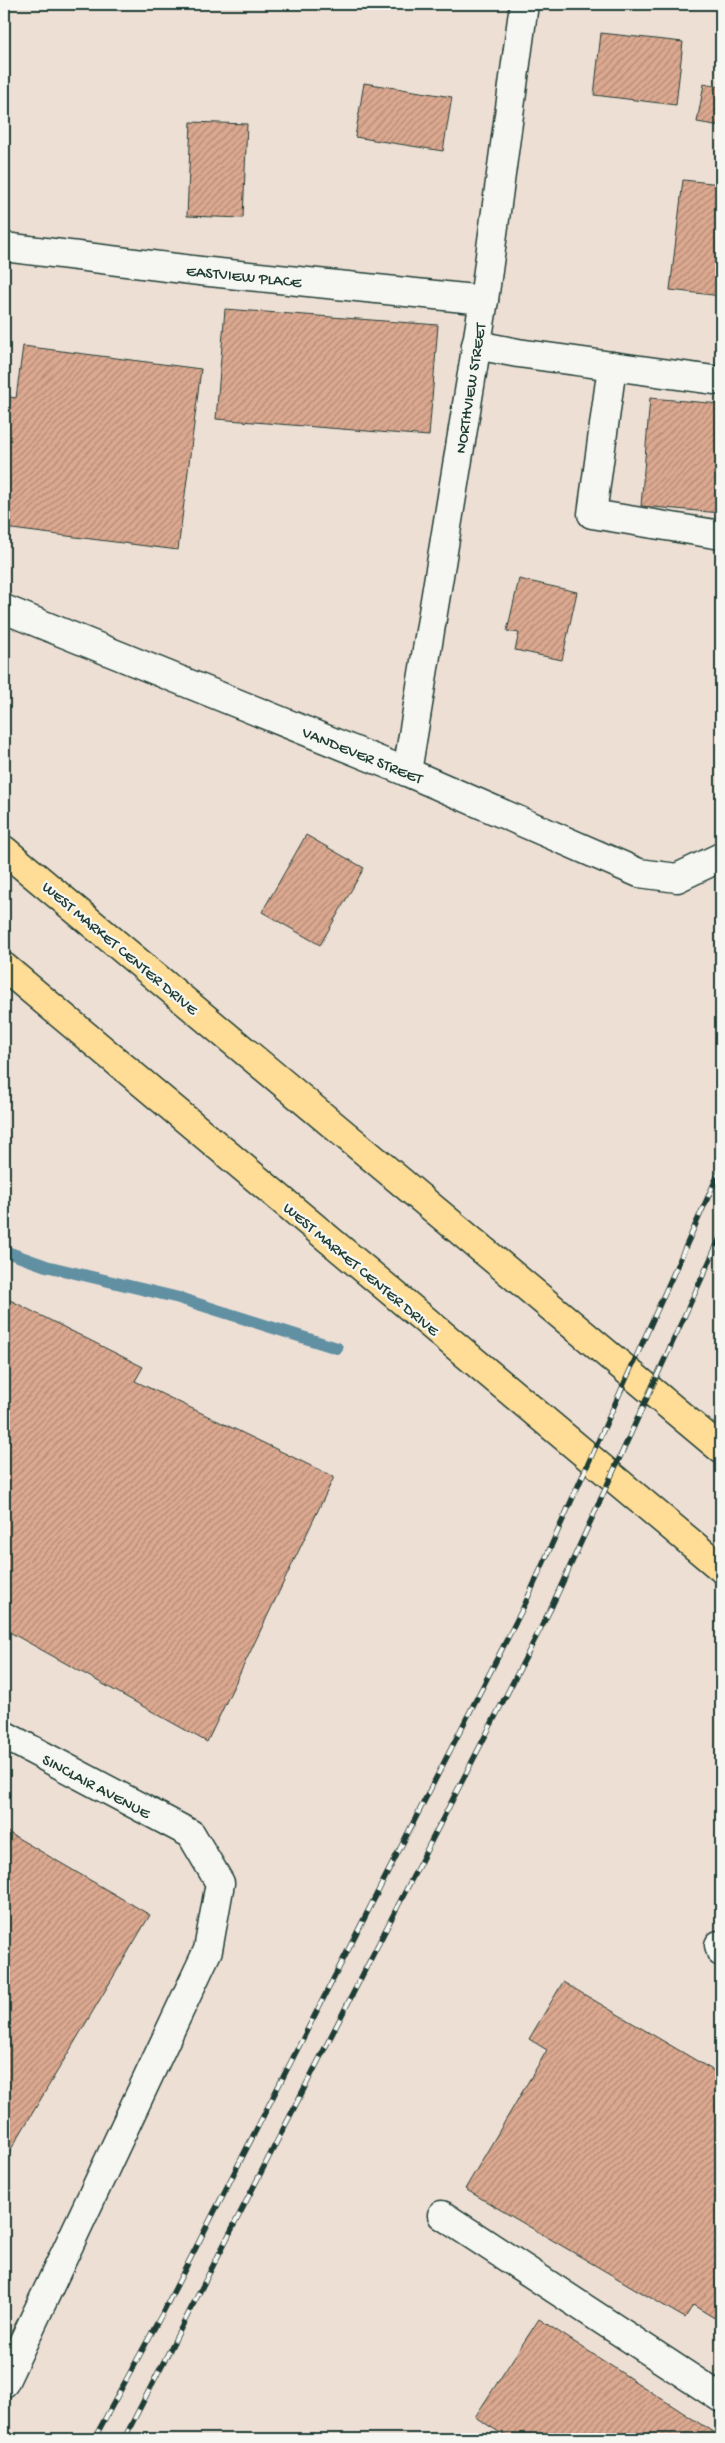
<svg xmlns="http://www.w3.org/2000/svg" width="725" height="2443" viewBox="0 0 725 2443" font-family="'Gochi Hand',sans-serif">
<style>
.lines{fill:none;stroke-linecap:round;stroke-linejoin:round}
.stream{stroke:#6090a2;stroke-width:12}
.building{fill:url(#building-hatch);stroke:#1f3d34}
.minor-casing{stroke:#1f3d34;stroke-width:31}
.major-casing{stroke:#1f3d34;stroke-width:31}
.minor{stroke:#f6f6f2;stroke-width:28}
.major{stroke:#ffdd96;stroke-width:28}
.rail-casing{stroke:#1f3d34;stroke-width:5.5}
.rail{stroke:#f6f6f2;stroke-width:4;stroke-dasharray:11;stroke-linecap:butt}
.labels{text-anchor:middle;stroke-width:4.5;stroke-linejoin:round;paint-order:stroke}
.street-label{font-size:16px;fill:#1f3d34;stroke:#f6f6f2}
</style>
<defs>
<pattern id="building-hatch" width="6" height="6" patternUnits="userSpaceOnUse" patternTransform="scale(1.25)"><rect width="6" height="6" fill="#dca890"/><path d="M-1 1l2-2M0 6l6-6M5 7l2-2" fill="none" stroke="#b28a76"/></pattern>
</defs>
<rect width="100%" height="100%" fill="#eedfd5"/>
<filter id="ink" filterUnits="userSpaceOnUse"><feTurbulence type="fractalNoise" baseFrequency=".02" numOctaves="2"/><feDisplacementMap in="SourceGraphic" scale="10" xChannelSelector="R" yChannelSelector="G"/><feConvolveMatrix kernelMatrix="1 2 1 2 8 2 1 2 1" color-interpolation-filters="sRGB"/></filter>
<g filter="url(#ink)">
<g class="lines">
<polyline class="stream" points="4,1251 46,1266 179,1298 337,1348"/>
</g>
<g class="building">
<polygon points="601,33 683,42 676,105 594,95"/>
<polygon points="364,83 452,97 443,151 355,137"/>
<polygon points="704,84 721,87 721,126 697,122"/>
<polygon points="191,122 247,124 243,218 187,216"/>
<polygon points="683,180 721,184 721,296 670,290"/>
<polygon points="225,309 438,325 429,436 216,419"/>
<polygon points="23,346 201,369 178,550 4,528 4,396 16,398"/>
<polygon points="650,398 721,404 721,513 641,506"/>
<polygon points="519,579 577,592 562,660 515,650 519,633 507,631"/>
<polygon points="306,835 364,868 320,945 262,912"/>
<polygon points="4,1297 143,1367 135,1381 334,1477 207,1742 4,1629"/>
<polygon points="4,1830 150,1915 4,2161"/>
<polygon points="563,1982 721,2075 721,2322 693,2305 685,2318 465,2189 547,2050 529,2039"/>
<polygon points="539,2319 719,2436 716,2439 510,2439 475,2417"/>
</g>
<g class="lines">
<defs>
<g id="minor">
<polyline points="4,247 200,271 484,300"/>
<polyline points="476,345 518,353 721,381"/>
<polyline points="612,366 592,514 721,535"/>
<polyline points="4,609 407,772 639,873 677,878 721,857"/>
<polyline points="407,772 484,300 524,4"/>
<polyline points="4,1735 191,1834 220,1883 208,1950 4,2383"/>
<polyline points="719,1945 721,1952"/>
<polyline points="442,2215 721,2398"/>
</g>
<g id="major">
<polyline points="4,850 721,1449"/>
<polyline points="4,967 721,1568"/>
</g>
</defs>
<use href="#minor" class="minor-casing"/>
<use href="#major" class="major-casing"/>
<use href="#minor" class="minor"/>
<use href="#major" class="major"/>
<defs>
<g id="rail">
<polyline points="94,2439 162,2314 525,1604 721,1168"/>
<polyline points="124,2439 550,1610 721,1236"/>
</g>
</defs>
<use href="#rail" class="rail-casing"/>
<use href="#rail" class="rail"/>
</g>
</g>
<g class="labels">
<g class="street-label">
<text transform="translate(244 275) rotate(6)" y="6">EASTVIEW PLACE</text>
<text transform="translate(469 388) rotate(-81)" y="6">NORTHVIEW STREET</text>
<text transform="translate(363 754) rotate(22)" y="6">VANDEVER STREET</text>
<text transform="translate(121 947) rotate(40)" y="6">WEST MARKET CENTER DRIVE</text>
<text transform="translate(362 1268) rotate(40)" y="6">WEST MARKET CENTER DRIVE</text>
<text transform="translate(97 1785) rotate(28)" y="6">SINCLAIR AVENUE</text>
</g>
</g>
<rect width="725" height="2443" fill="none" stroke="#f6f6f2" stroke-width="20"/>
<rect x="10" y="10" width="705" height="2423" fill="none" stroke="#1f3d34" stroke-width="2" filter="url(#ink)"/>
</svg>
